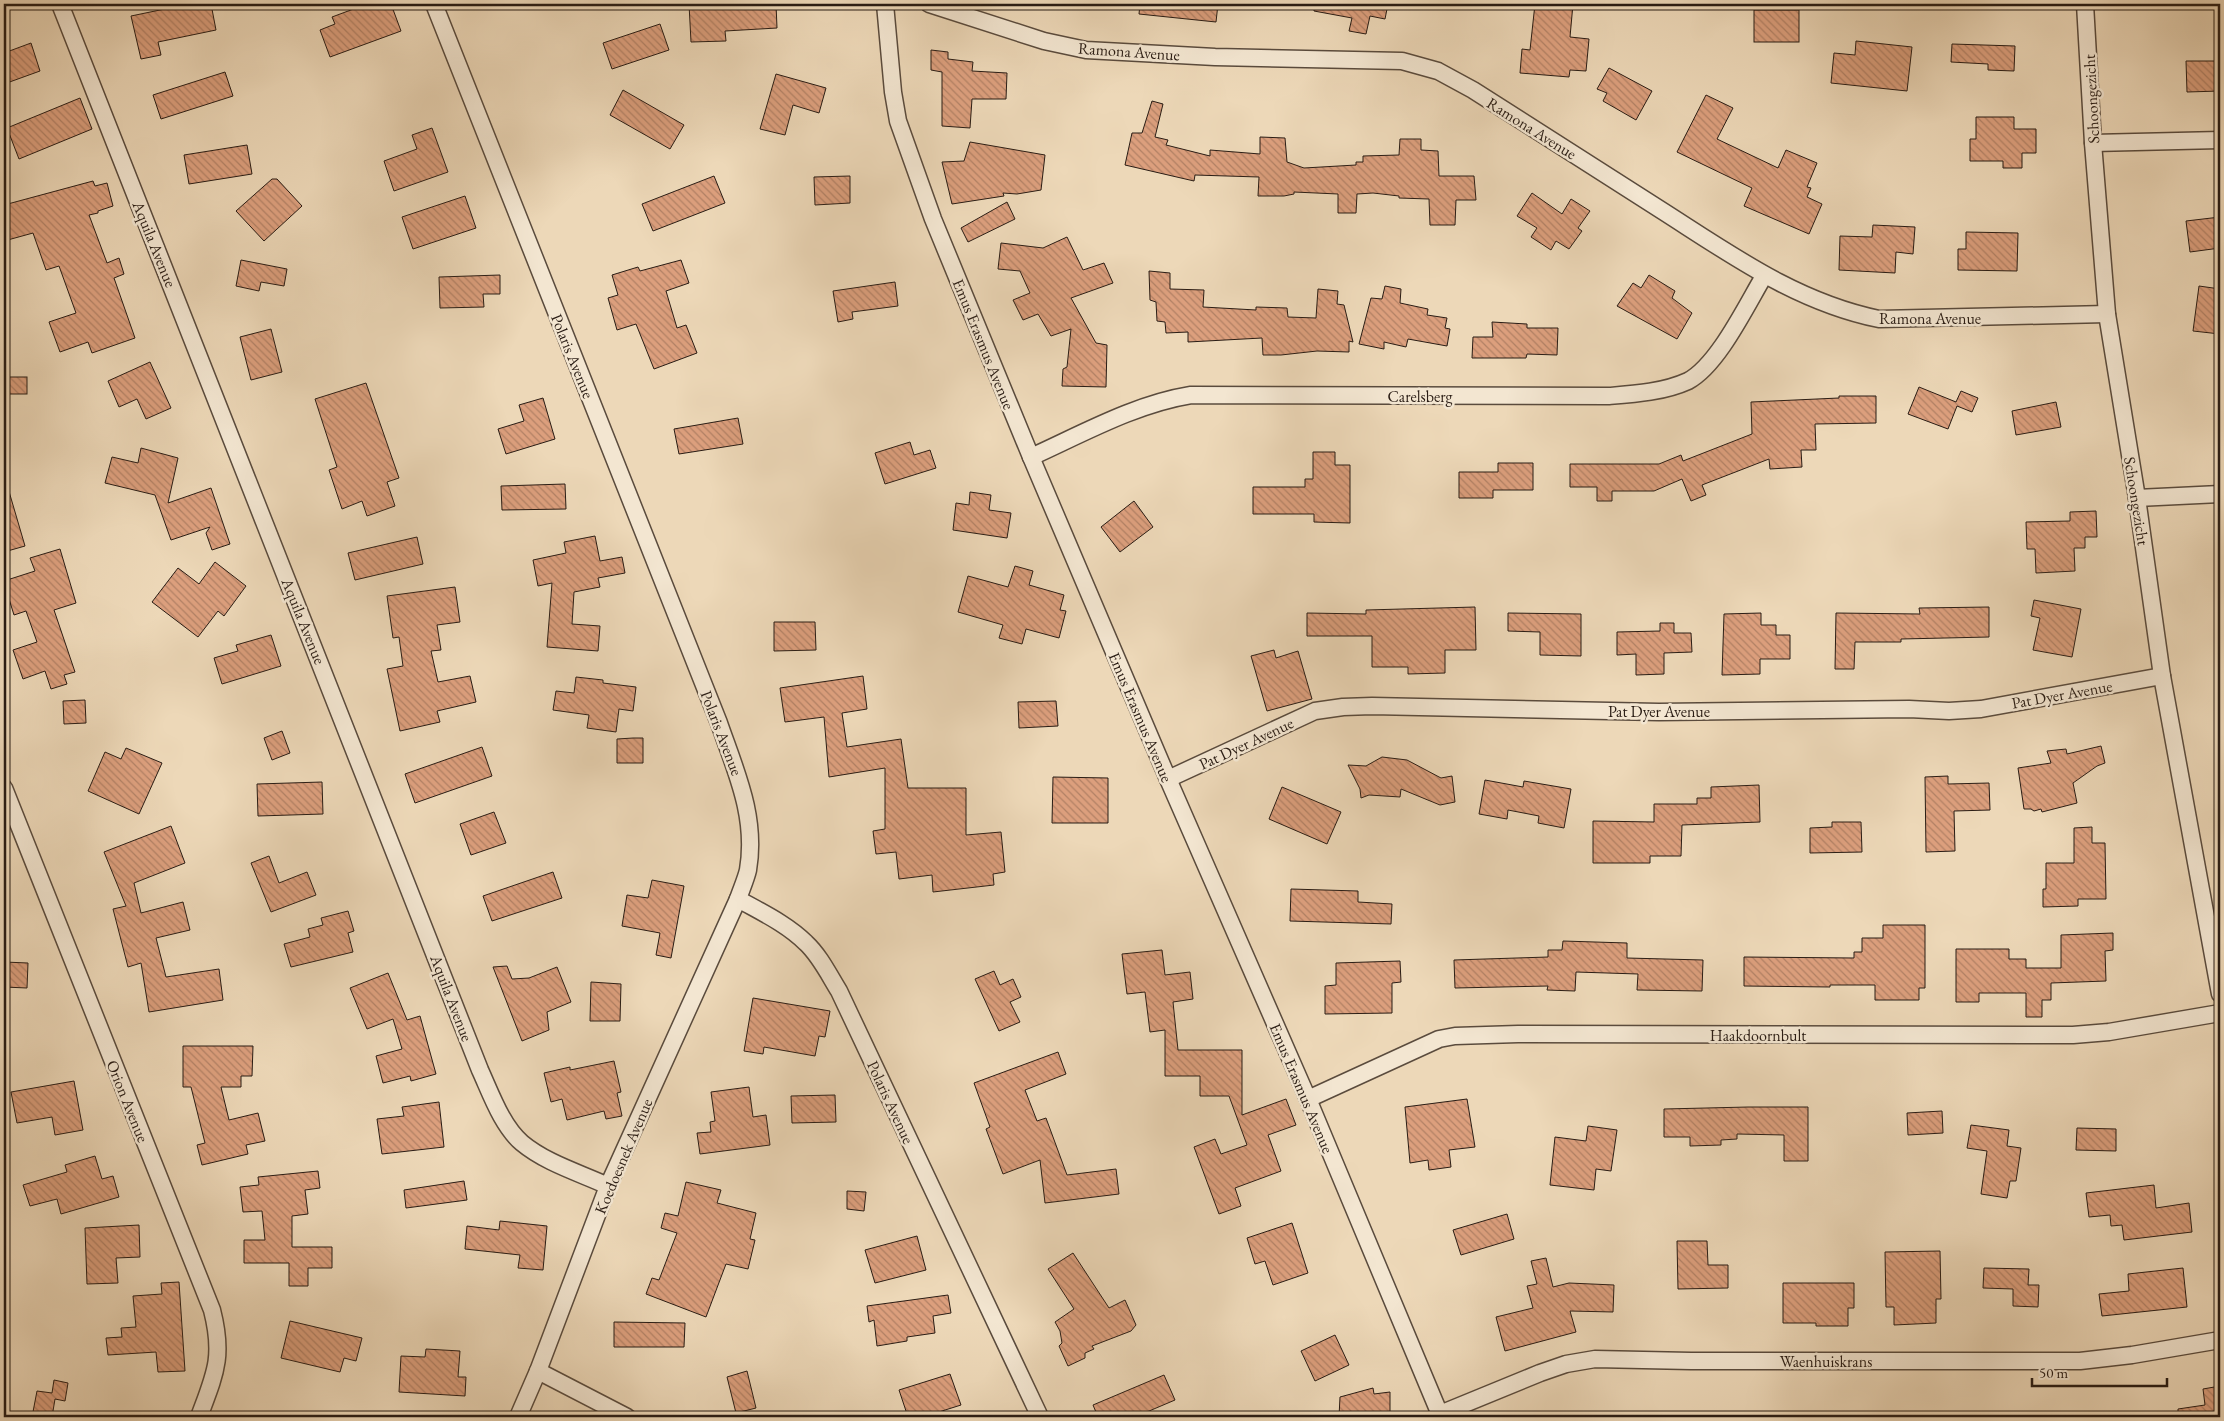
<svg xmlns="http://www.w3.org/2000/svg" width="2224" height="1421" viewBox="0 0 2224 1421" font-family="'EB Garamond',serif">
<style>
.building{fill:url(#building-back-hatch);stroke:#291c14}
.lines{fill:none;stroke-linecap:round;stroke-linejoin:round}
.street-casing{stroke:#5a4b3d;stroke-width:19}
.street{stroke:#f3e6d1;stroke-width:16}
.labels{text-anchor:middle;stroke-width:5;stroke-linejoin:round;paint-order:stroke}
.street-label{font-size:16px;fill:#291c14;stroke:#f3e6d1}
</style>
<defs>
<pattern id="building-back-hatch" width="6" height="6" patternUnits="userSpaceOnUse" patternTransform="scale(1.25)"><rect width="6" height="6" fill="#dc9f7d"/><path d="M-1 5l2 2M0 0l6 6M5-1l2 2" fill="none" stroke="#b28165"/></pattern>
</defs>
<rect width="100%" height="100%" fill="#edd8b8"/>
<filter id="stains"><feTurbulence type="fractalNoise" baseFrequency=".004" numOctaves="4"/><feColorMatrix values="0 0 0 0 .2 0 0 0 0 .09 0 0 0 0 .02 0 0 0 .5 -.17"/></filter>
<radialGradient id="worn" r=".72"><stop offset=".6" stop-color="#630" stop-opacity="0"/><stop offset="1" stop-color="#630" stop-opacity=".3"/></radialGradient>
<g class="building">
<polygon points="189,4 211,4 216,30 158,42 161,55 141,59 131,16"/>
<polygon points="367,4 391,4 401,31 330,57 320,30 335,24 332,17"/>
<polygon points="689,4 776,4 777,28 725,31 726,41 691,42"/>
<polygon points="1140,4 1218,4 1216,22 1139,14"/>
<polygon points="1314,4 1388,4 1385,19 1370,16 1366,34 1349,31 1352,18 1314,11"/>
<polygon points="1535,4 1573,4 1570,37 1589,39 1586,71 1570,70 1569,77 1520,73 1522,49 1530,50"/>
<rect x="1754" y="10" width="45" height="32"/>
<polygon points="660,24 669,50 612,69 603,43"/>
<polygon points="1856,41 1912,47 1907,91 1831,83 1834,53 1855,55"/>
<polygon points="31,43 40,71 4,84 4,53"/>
<polygon points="1952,44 2015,46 2014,71 1988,70 1988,64 1951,62"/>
<polygon points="931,50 948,52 948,59 973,62 972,71 1007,73 1006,99 972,99 970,128 942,126 942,72 931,70"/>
<polygon points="2186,61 2220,61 2220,91 2187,92"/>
<polygon points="1609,68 1652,91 1636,120 1603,101 1607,93 1597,89"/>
<polygon points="225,72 233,96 161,119 153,95"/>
<polygon points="776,74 826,88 819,113 793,105 785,135 760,129"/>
<polygon points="623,90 684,125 670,149 610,115"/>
<polygon points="1706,95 1733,108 1717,139 1778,168 1786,150 1817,163 1807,187 1811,188 1807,197 1822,204 1809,234 1744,206 1752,188 1677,152"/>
<polygon points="80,98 92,129 19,159 7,128"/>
<polygon points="1152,101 1163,104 1155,137 1168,140 1166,145 1210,156 1210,150 1260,154 1260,137 1285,138 1287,162 1304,168 1356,165 1356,162 1363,162 1363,156 1399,155 1400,139 1421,139 1421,150 1438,151 1439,176 1474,176 1476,200 1456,200 1455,225 1430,225 1429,199 1399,198 1399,196 1373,193 1357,194 1356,213 1338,213 1338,194 1294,192 1294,194 1284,196 1258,196 1259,177 1195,175 1194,181 1125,165 1132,133 1142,133"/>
<polygon points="1976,117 2014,117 2014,129 2036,129 2036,153 2022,153 2022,168 2003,168 2003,161 1970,161 1970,139 1976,139"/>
<polygon points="432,128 448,172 394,191 384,161 417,149 412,135"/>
<polygon points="970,142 1045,155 1041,190 1017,194 1003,193 1004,196 952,204 942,162 964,161"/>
<polygon points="247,145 252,174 189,184 184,155"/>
<polygon points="714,176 725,203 653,231 642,204"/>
<polygon points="850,176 850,203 815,205 814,177"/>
<polygon points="272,179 277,179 302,206 264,241 236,211"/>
<polygon points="93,181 95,186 107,183 113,206 98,211 98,213 89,215 107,263 119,258 124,274 114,278 135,338 92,353 88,342 60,352 49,322 76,313 59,266 46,270 33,233 4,241 4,205"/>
<polygon points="1532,193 1562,214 1571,199 1590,211 1578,228 1582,231 1569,249 1556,241 1551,250 1531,237 1537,228 1517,216"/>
<polygon points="465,196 476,228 413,249 402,217"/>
<polygon points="1007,202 1015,219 968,242 961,228"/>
<polygon points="2220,217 2220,248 2190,252 2186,221"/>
<polygon points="1873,225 1915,227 1913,254 1896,252 1895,273 1839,270 1840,236 1872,237"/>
<polygon points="1966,232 2018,233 2017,271 1958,270 1958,249 1966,249"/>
<polygon points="1067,237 1083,270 1104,263 1113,283 1071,298 1096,343 1107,345 1106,387 1062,386 1063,369 1067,367 1071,329 1051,336 1038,314 1023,320 1013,300 1030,293 1020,271 998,269 1001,243 1043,248"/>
<polygon points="241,260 287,269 284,286 261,282 259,291 236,286"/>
<polygon points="681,260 689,283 666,291 677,328 686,325 697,353 654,369 636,324 617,330 608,298 618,295 612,275 638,267 640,271"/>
<polygon points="1149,271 1170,273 1170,289 1204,290 1203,307 1256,310 1256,307 1287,308 1288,317 1316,318 1318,289 1338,291 1337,304 1344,305 1353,342 1349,341 1349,352 1317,351 1281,355 1263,355 1262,338 1188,342 1188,332 1166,333 1165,322 1157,321 1156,302 1150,300"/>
<polygon points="500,275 500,294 483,294 484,307 440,308 439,277"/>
<polygon points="1649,275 1675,291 1672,298 1692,313 1677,339 1617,306 1633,283 1641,288"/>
<polygon points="895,282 898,306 852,312 853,319 838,322 833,291"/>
<polygon points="1385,286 1401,289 1400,303 1428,309 1427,315 1447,318 1445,328 1450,329 1447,346 1408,339 1406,347 1384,342 1384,349 1359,344 1371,298 1382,299"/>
<polygon points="2199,286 2220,289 2220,334 2193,331"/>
<polygon points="1492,322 1527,324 1527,328 1558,328 1557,355 1527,354 1526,358 1472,358 1473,337 1493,337"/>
<polygon points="271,329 282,372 251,380 240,337"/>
<polygon points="150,362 171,408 146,419 137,399 119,407 108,381"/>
<rect x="4" y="377" width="23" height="17"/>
<polygon points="366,383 399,478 387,482 395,506 367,516 362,501 342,509 329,470 337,467 315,399"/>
<polygon points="1919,387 1956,402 1961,391 1978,398 1972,412 1957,406 1948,429 1908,414"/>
<polygon points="1839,396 1876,396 1876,423 1815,424 1816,450 1801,450 1802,467 1770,469 1769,459 1702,485 1706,495 1691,501 1682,479 1654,491 1612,491 1612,501 1597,501 1597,487 1570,487 1570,464 1659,464 1681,455 1683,461 1752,434 1751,402 1839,398"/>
<polygon points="543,398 555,439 506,454 498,429 524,421 519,405"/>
<polygon points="2056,402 2061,427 2016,435 2012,411"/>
<polygon points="738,418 743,444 679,454 674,429"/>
<polygon points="910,442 914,455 930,450 936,468 885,484 875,453"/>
<polygon points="141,448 178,458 168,503 211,488 230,544 212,550 206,533 210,527 171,540 155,495 105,483 112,457 138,463"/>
<polygon points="1313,452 1335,452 1335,465 1350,465 1350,523 1314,522 1314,514 1253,514 1253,487 1305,487 1305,479 1313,479"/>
<polygon points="1498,463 1533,463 1533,490 1493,490 1493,498 1459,498 1459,472 1498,472"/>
<polygon points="565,484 566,509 502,510 501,486"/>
<polygon points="8,488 25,546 4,552 4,489"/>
<polygon points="970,492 991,495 989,510 1011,513 1007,538 953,530 956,503 969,505"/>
<polygon points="1134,501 1153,527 1120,552 1101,527"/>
<polygon points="2096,511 2097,537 2085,537 2085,548 2074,548 2075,571 2036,573 2035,549 2027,549 2026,522 2070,521 2070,512"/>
<polygon points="595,536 600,561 622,557 625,573 598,578 600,587 574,592 572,624 600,626 598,651 547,647 552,583 538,586 533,560 566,553 564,542"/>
<polygon points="417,537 423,564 355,580 348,553"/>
<polygon points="60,549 76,603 54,610 75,672 64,675 67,684 51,689 45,671 23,679 13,650 37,642 26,611 14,615 9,599 4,600 4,581 35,571 30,558"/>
<polygon points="215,562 246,586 224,616 218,611 198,637 152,602 178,568 199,584"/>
<polygon points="1015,566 1033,571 1029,585 1064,595 1060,610 1066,611 1059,638 1026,629 1022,644 999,638 1003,625 958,612 968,576 1008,587"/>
<polygon points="455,587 460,622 437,625 441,650 431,651 438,682 470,676 476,702 437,711 440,722 400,731 387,669 403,666 399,637 393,638 387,596"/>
<polygon points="2034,600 2081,609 2072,657 2033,650 2040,618 2031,616"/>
<polygon points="1475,607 1476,650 1445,650 1445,673 1408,674 1408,667 1372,667 1372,636 1307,636 1307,613 1366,614 1366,610"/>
<polygon points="1989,607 1989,637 1901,639 1901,642 1855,642 1854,669 1835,669 1836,613 1920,614 1919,608"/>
<polygon points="1508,613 1581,614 1581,656 1540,655 1540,632 1508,631"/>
<polygon points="1761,613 1761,625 1776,625 1776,635 1790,635 1790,659 1760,659 1760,674 1722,675 1724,614"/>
<polygon points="774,622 815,622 816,650 774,651"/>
<polygon points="1660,623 1674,623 1674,633 1691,633 1692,652 1664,653 1664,674 1636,675 1636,654 1617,655 1617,632 1660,631"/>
<polygon points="271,635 281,666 222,684 214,658 238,651 236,645"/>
<polygon points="1274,650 1276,658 1298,651 1312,699 1267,711 1251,656"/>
<polygon points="863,676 867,709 842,713 847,747 901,739 908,788 966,788 966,835 1001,832 1005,872 993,874 994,885 933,892 932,875 899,879 896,852 876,854 873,831 885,829 885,768 829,777 824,717 785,722 780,688"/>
<polygon points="576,677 603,680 603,683 636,687 633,711 619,709 616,732 587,728 589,715 553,710 556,691 574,693"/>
<polygon points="85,700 86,723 64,724 63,701"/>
<polygon points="1056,701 1058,726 1019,728 1018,702"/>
<polygon points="282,731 290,753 272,760 264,738"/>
<polygon points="633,738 643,738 643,763 617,763 617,739"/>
<polygon points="2101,746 2105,763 2097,766 2073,783 2077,803 2042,812 2041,809 2034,811 2031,809 2024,809 2018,768 2051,763 2047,751 2066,749 2067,754"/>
<polygon points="482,747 492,776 415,803 405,774"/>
<polygon points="126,748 162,763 139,814 88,791 105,752 121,759"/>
<polygon points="1382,757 1407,760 1441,778 1452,776 1455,802 1440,805 1401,789 1400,797 1369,795 1361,798 1360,789 1348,765 1366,766"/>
<polygon points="1948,776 1948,784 1989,783 1990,810 1954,811 1955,851 1926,852 1925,777"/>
<polygon points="1053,777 1108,778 1108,823 1052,823"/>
<polygon points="1485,780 1523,787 1524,781 1571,789 1564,828 1538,823 1539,816 1508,810 1507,819 1479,814"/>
<polygon points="322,782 323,814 258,816 257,784"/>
<polygon points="1759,785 1760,822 1682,825 1681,856 1650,856 1650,863 1593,863 1593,821 1654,822 1654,804 1697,804 1697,798 1711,798 1711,787"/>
<polygon points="1282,787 1341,812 1327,844 1269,819"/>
<polygon points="494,812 506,843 471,855 460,824"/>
<polygon points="1832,822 1861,822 1862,852 1810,853 1810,828 1832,827"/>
<polygon points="171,826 185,863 134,883 141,913 183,902 190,930 156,938 166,977 219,969 223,1000 149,1012 141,963 128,967 113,909 126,906 104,852"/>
<polygon points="2092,827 2092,843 2105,843 2106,899 2078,899 2078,906 2043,907 2043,889 2046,889 2046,863 2074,863 2074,828"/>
<polygon points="269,856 279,883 307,872 316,895 271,912 251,863"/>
<polygon points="553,872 562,898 492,921 483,896"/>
<polygon points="652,880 684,886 671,958 656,955 660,933 622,926 627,895 648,898"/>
<polygon points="1291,889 1358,891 1358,902 1392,904 1391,924 1290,921"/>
<polygon points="348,911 354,931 348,933 353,952 291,967 284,944 310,937 308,929 323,925 321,918"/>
<polygon points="1883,925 1925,925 1925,988 1919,988 1919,1000 1875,1000 1875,985 1830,985 1830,987 1744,986 1744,957 1854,958 1854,952 1862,952 1862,938 1883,938"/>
<polygon points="2113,933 2113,950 2105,951 2106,981 2051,983 2051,1000 2042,1000 2042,1017 2026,1017 2026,993 1979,993 1979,1002 1956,1002 1956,949 2009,949 2009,959 2026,959 2026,968 2061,968 2061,935"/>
<polygon points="1563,941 1627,943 1627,958 1703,960 1702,991 1637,990 1638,974 1576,972 1575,991 1547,990 1548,986 1455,988 1454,960 1548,957 1548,950 1562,950"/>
<polygon points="1162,950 1165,975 1190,972 1193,999 1173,1002 1178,1050 1242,1050 1242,1115 1286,1099 1296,1125 1268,1135 1281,1171 1235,1188 1241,1206 1219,1214 1194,1147 1215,1139 1221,1154 1247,1145 1229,1096 1200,1096 1200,1076 1165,1076 1165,1030 1150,1032 1145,992 1127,994 1122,954"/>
<polygon points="1400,961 1401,982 1392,983 1392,1013 1325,1014 1325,986 1336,985 1336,963"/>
<polygon points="4,962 28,963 27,988 4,987"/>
<polygon points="507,966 512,979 529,978 557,967 571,1002 547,1012 549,1030 522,1041 493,967"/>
<polygon points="994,971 1000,985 1013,979 1021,997 1010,1002 1020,1022 999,1031 975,979"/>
<polygon points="388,973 407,1020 420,1016 436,1074 411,1081 410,1076 383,1083 376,1056 402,1049 393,1019 367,1029 350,988"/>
<polygon points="591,982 621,984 620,1021 590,1021"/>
<polygon points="753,998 830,1011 825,1037 819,1036 815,1056 764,1047 763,1054 744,1051"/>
<polygon points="183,1046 253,1046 252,1076 241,1076 241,1087 221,1087 229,1120 258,1113 265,1141 246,1145 248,1154 202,1165 197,1145 205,1143 191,1087 183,1087"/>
<polygon points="1058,1052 1066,1074 1025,1090 1037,1121 1046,1118 1067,1175 1116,1169 1119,1194 1045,1203 1040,1160 1003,1174 986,1129 990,1127 974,1083"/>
<polygon points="614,1061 621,1092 617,1093 622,1116 606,1119 604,1111 567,1120 562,1099 551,1102 544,1073 570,1067 570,1070"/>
<polygon points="74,1081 83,1130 55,1135 52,1117 17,1123 11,1092"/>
<polygon points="749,1087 753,1117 766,1115 770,1145 700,1154 697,1133 711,1132 710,1122 715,1121 711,1092"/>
<polygon points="835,1095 836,1122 792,1123 791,1096"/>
<polygon points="1467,1099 1475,1147 1449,1150 1451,1167 1429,1170 1428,1160 1410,1163 1405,1107"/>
<polygon points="439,1102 444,1147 382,1154 377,1119 404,1116 402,1107"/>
<polygon points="1748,1107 1808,1107 1808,1161 1784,1161 1784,1135 1737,1134 1737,1139 1721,1140 1721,1145 1690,1146 1690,1137 1664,1137 1664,1109"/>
<polygon points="1942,1111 1943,1133 1908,1135 1907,1113"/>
<polygon points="1971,1125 2009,1130 2007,1146 2021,1148 2016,1181 2010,1181 2007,1198 1981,1194 1987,1151 1967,1148"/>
<polygon points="1588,1126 1617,1130 1611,1171 1596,1169 1594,1190 1550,1185 1555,1137 1586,1141"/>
<polygon points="2077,1128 2116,1129 2116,1151 2076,1150"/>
<polygon points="95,1156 102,1179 113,1176 119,1197 61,1214 57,1199 30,1206 23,1185 67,1172 65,1165"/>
<polygon points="318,1171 320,1188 305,1190 308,1214 292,1216 292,1247 332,1247 332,1268 308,1268 308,1286 289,1286 289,1263 244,1263 244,1240 265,1240 262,1211 243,1212 240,1187 259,1185 258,1177"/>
<polygon points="464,1181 467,1200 406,1208 404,1190"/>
<polygon points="686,1182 721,1190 717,1203 756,1213 750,1239 755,1240 748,1269 726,1264 706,1317 646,1294 652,1278 659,1280 677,1233 661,1228 665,1213 678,1216"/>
<polygon points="2154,1185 2156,1208 2189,1203 2192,1232 2124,1240 2122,1225 2111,1226 2110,1215 2089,1217 2086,1193"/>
<polygon points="847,1191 866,1192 864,1211 847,1209"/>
<polygon points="1507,1214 1514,1239 1461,1255 1453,1230"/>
<polygon points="500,1221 547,1226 543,1270 518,1268 520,1255 465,1249 467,1226 499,1230"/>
<polygon points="1292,1223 1308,1273 1273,1285 1265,1261 1255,1264 1247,1238"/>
<polygon points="139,1225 140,1257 116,1258 118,1283 87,1284 85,1228"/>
<polygon points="917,1236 926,1270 875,1283 865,1250"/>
<polygon points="1677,1241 1707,1241 1708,1265 1728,1265 1728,1288 1678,1289"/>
<polygon points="1940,1251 1941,1299 1936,1299 1936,1323 1894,1325 1894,1307 1886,1307 1885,1252"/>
<polygon points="1073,1253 1109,1308 1125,1300 1136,1325 1131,1331 1092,1346 1094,1349 1085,1353 1085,1358 1068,1366 1059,1346 1062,1343 1060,1331 1055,1322 1074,1309 1048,1269"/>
<polygon points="1546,1258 1553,1287 1569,1283 1614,1285 1613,1312 1570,1311 1576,1332 1505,1351 1496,1317 1533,1308 1527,1286 1537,1284 1531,1261"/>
<polygon points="1984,1268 2029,1269 2028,1285 2039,1285 2038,1307 2013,1306 2013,1289 1983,1288"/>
<polygon points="2183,1268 2187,1307 2102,1316 2099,1294 2129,1291 2128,1274"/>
<polygon points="179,1282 185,1371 158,1372 156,1352 108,1355 106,1338 122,1337 121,1328 136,1327 133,1296 162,1294 161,1283"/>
<polygon points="1783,1283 1854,1283 1854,1308 1848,1308 1848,1326 1816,1326 1816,1323 1783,1323"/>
<polygon points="948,1295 951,1313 933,1316 935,1333 907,1337 907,1341 877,1346 874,1320 869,1322 867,1306"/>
<polygon points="290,1321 362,1338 356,1361 344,1358 340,1372 281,1358"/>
<polygon points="614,1322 685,1323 684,1347 614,1347"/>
<polygon points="1335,1335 1349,1365 1315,1381 1301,1351"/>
<polygon points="426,1349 460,1351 458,1377 466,1377 465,1396 399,1392 401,1356 425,1357"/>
<polygon points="747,1371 756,1408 736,1413 727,1377"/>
<polygon points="950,1374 961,1405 923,1417 908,1417 899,1390"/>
<polygon points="1164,1375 1175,1400 1135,1417 1098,1417 1093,1405"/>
<polygon points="54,1380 68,1383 65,1401 55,1399 52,1417 32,1417 37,1391 52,1393"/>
<polygon points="2220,1386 2220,1417 2178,1417 2178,1409 2205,1405 2203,1389"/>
<polygon points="1373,1388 1374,1394 1390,1392 1390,1417 1339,1417 1340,1397"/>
</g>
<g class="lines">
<defs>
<g id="street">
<path d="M60,4L480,1070C491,1094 502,1126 522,1143C546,1163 580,1173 608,1186"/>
<path d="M434,4L719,723C736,772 757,817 748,870C746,879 741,890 738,899L608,1186L538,1371L518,1417"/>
<polyline points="885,4 893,92 898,121 933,219 1031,457 1168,779 1308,1099 1441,1417"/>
<path d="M929,4L1044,41L1086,50L1215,57L1402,61L1438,71L1473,90C1535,130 1598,170 1661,210C1730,254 1796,302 1879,319L2107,314"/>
<polyline points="2085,4 2093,143 2107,314 2137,498 2162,676 2220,994"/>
<polyline points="2093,143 2220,140"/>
<path d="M1031,457C1082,434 1135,404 1191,395L1609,396C1635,394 1664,392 1688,381C1718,365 1746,306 1764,276"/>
<polyline points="2137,498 2220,494"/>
<polyline points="1168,779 1315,711 1343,707 1372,706 1659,712 1909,709 1949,711 1981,709 2162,676"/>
<path d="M4,788L212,1310C224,1357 215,1374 199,1417"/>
<path d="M738,899C761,912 787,924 806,943C820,956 829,975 839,991L1040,1417"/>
<polyline points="1308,1099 1439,1039 1455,1036 1518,1034 2073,1035 2109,1032 2220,1013"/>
<polyline points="538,1371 627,1417"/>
<polyline points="1440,1414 1540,1373 1566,1364 1595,1359 1691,1361 2080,1361 2132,1355 2220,1340"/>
</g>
</defs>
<use href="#street" class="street-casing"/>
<use href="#street" class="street"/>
</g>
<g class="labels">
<g class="street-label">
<text transform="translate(1129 51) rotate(4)" y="6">Ramona Avenue</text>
<text transform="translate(2091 99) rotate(-93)" y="6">Schoongezicht</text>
<text transform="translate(1532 128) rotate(32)" y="6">Ramona Avenue</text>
<text transform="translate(155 244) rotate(68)" y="6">Aquila Avenue</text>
<text x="1930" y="324">Ramona Avenue</text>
<text transform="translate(984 344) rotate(68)" y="6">Emus Erasmus Avenue</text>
<text transform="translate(573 356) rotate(68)" y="6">Polaris Avenue</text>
<text x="1420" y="402">Carelsberg</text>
<text transform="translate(2137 501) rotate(81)" y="6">Schoongezicht</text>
<text transform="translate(304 621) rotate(68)" y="6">Aquila Avenue</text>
<text transform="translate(2062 694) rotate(-10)" y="6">Pat Dyer Avenue</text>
<text x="1659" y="717">Pat Dyer Avenue</text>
<text transform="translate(1141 717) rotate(67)" y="6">Emus Erasmus Avenue</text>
<text transform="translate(722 733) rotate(69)" y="6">Polaris Avenue</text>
<text transform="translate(1246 743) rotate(-25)" y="6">Pat Dyer Avenue</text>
<text transform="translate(452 998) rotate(69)" y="6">Aquila Avenue</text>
<text x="1758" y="1041">Haakdoornbult</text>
<text transform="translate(1302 1088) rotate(67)" y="6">Emus Erasmus Avenue</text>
<text transform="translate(128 1101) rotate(68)" y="6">Orion Avenue</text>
<text transform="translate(891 1102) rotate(65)" y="6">Polaris Avenue</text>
<text transform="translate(623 1156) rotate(-67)" y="6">Koedoesnek Avenue</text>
<text x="1826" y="1367">Waenhuiskrans</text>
</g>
</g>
<rect width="2224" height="1421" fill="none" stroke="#edd8b8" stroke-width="20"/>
<rect x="5" y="5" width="2214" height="1411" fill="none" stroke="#291c14" stroke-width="2.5"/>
<rect x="10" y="10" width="2204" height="1401" fill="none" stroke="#291c14"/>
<path d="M2032 1378v8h135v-8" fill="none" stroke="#291c14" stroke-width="2.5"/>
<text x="2039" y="1378" font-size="15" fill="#291c14" stroke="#f3e6d1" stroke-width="4" paint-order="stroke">50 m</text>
<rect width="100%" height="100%" filter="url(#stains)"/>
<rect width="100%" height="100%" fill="url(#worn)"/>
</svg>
